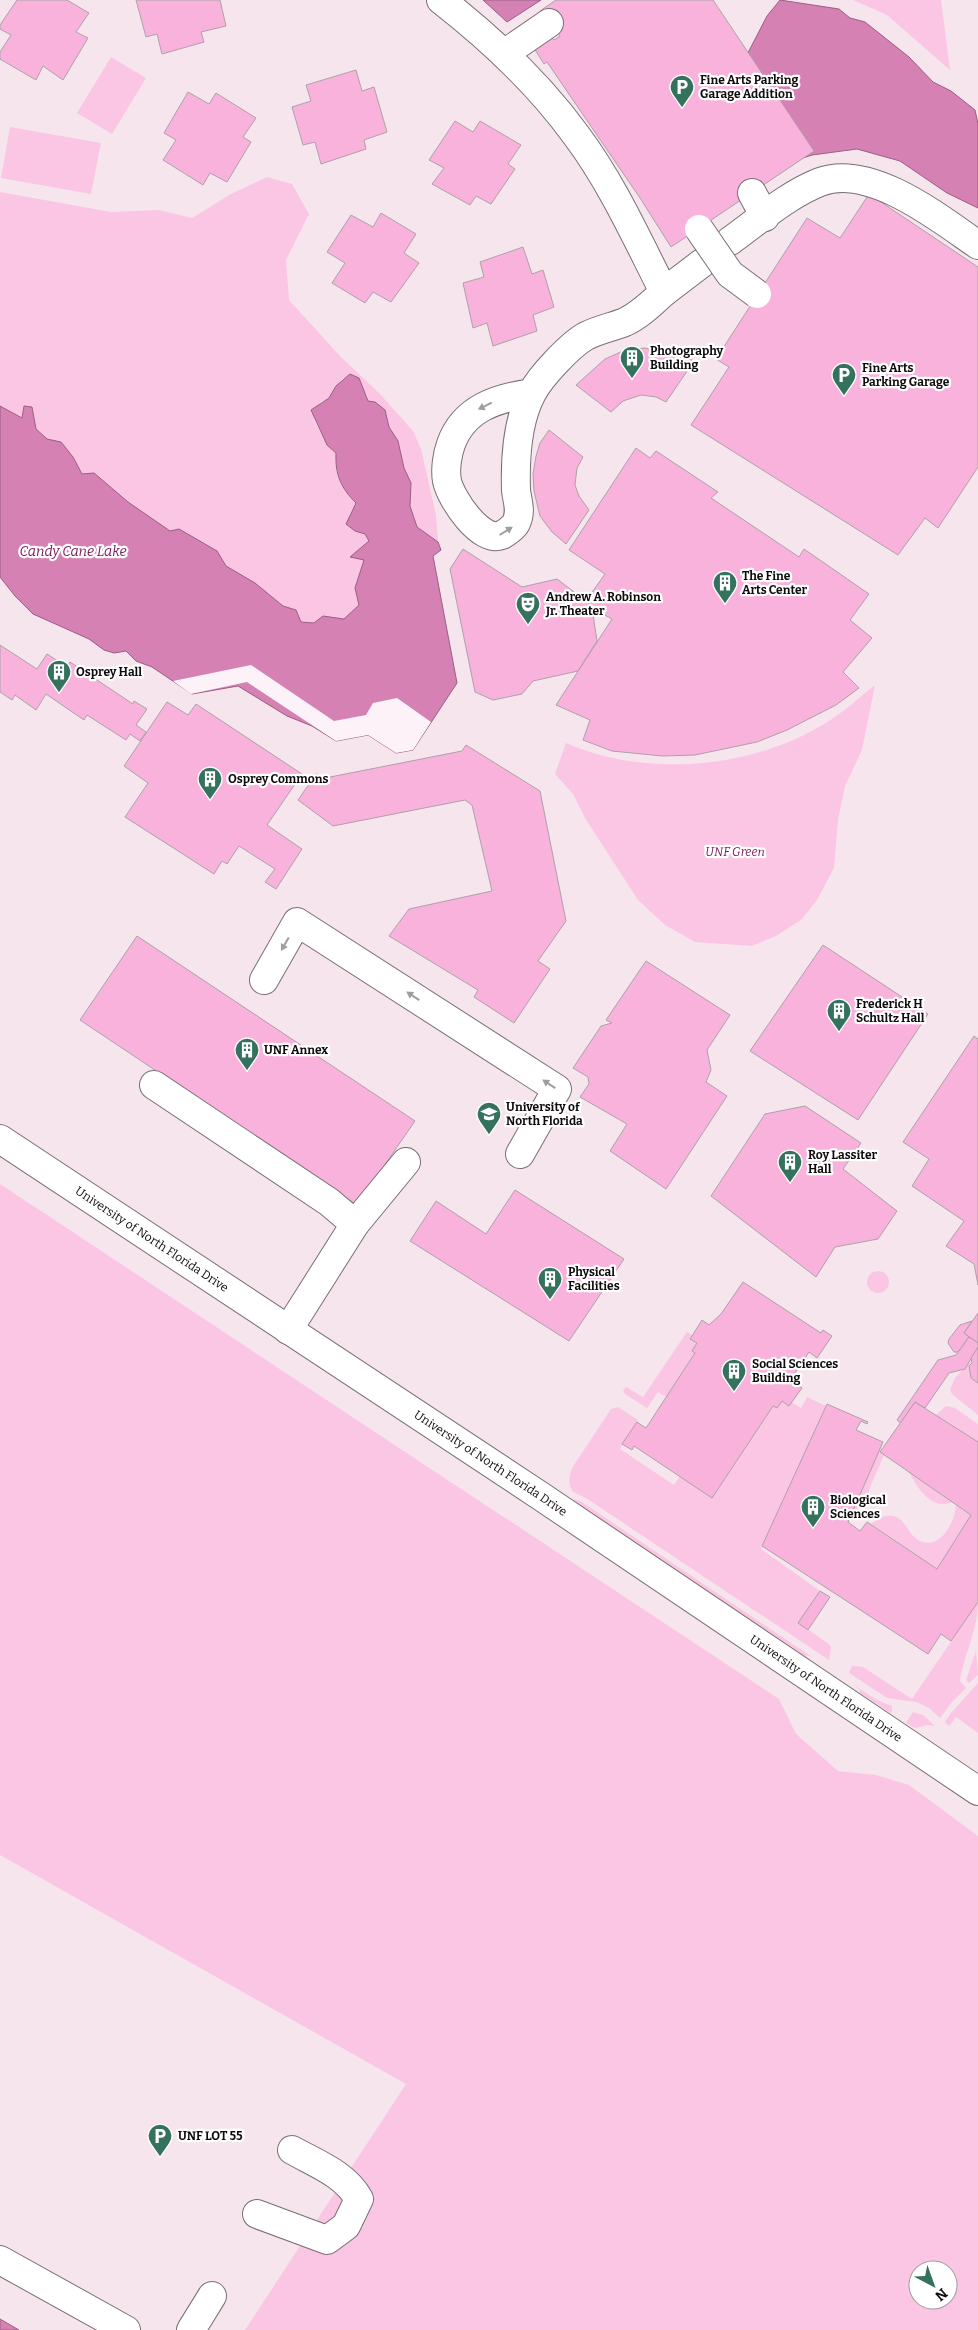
<svg xmlns="http://www.w3.org/2000/svg" width="978" height="2330" viewBox="0 0 978 2330" font-family="Bitter,serif">
<style>
.built{fill:#f7e5ee;fill-rule:evenodd}
.green{fill:#fac6e4;fill-rule:evenodd}
.water{fill:#d581b4;stroke:#9a5e82}
.pier{fill:#fcf2f7}
.building{fill:#f8b2db;stroke:#aca2a7}
.lines{fill:none;stroke-linecap:round;stroke-linejoin:round}
.minor-casing{stroke:#786f74;stroke-width:30}
.minor{stroke:#fff;stroke-width:28}
.minor-bridge-casing{stroke:#786f74;stroke-width:30;stroke-linecap:butt}
.minor-bridge{stroke:#fff;stroke-width:28}
.oneway{fill:#9f9d9e}
.labels{text-anchor:middle;stroke-width:4.5;stroke-linejoin:round;paint-order:stroke}
.poi-label{font-size:12px;font-weight:bold;fill:#0f0b0d;stroke:#fff;text-anchor:start}
.park-label{font-size:12px;font-style:italic;fill:#79165b;stroke:#fff}
.street-label{font-size:12px;fill:#0f0b0d;stroke:#fff}
.water-label{font-size:14px;font-style:italic;fill:#7c195d;stroke:#fff}
</style>
<rect width="100%" height="100%" fill="#fcf2f7"/>
<path class="built" d="M0,0H978V2330H0ZM918,2270H948V2300H918Z"/>
<g class="green">
<polygon points="853,0 941,0 950,70 887,15"/>
<polygon points="111,57 146,78 112,134 77,113"/>
<polygon points="10,127 101,143 91,194 1,178"/>
<path d="M267,177L292,184L309,214L286,260L289,300L341,357L380,394L413,431L421,449L436,515L438,542L417,527L410,506L411,483L404,468L398,441L389,427L385,410L368,401L367,395L343,378L329,398L320,402L314,420L327,445L336,453C334,475 341,488 356,503L349,515L355,531L365,534L369,541L351,557L364,560L355,588L359,605L344,619L323,617L314,623L301,622L296,610L283,606L255,583L226,566L216,551L179,529L170,531L128,502L94,473L82,474L73,457L61,442L47,439L36,429L32,407L22,418L0,406V192L111,212L159,210L192,218L229,195Z"/>
<path d="M875,685L862,750L845,786L838,820L834,868L817,900L802,919L776,936L752,946L695,942L665,925L638,900L585,818L573,794L555,774L566,743C650,780 765,768 839,714C852,705 863,694 875,685Z"/>
<path d="M0,1184L779,1699L796,1734L838,1771L876,1775L909,1785L978,1836V2330H245L406,2084L0,1855ZM918,2270H948V2300H918Z"/>
<circle cx="878" cy="1282" r="11"/>
<polygon points="687,1332 692,1335 690,1339 697,1343 692,1351 695,1353 666,1397 658,1392 647,1408 625,1394 623,1390 626,1387 643,1397"/>
<polygon points="971,1361 969,1367 971,1378 978,1383 978,1415 952,1394 950,1390 955,1378"/>
<path d="M807,1397L826,1406L761,1549L820,1591L799,1623L829,1644L831,1648L829,1660L586,1498L573,1492C567,1483 569,1474 574,1465L611,1409L618,1407L638,1420L620,1449L674,1485L680,1476L712,1498L773,1406L777,1408L782,1401L789,1406L791,1402L801,1408Z"/>
<polygon points="946,1406 955,1408 978,1424 978,1442 936,1415"/>
<polygon points="879,1451 884,1455 870,1487 867,1501 851,1516"/>
<path d="M909,1472L952,1502C932,1511 917,1488 909,1472Z"/>
<polygon points="572,1498 582,1502 812,1657 806,1655 805,1656 583,1508"/>
<path d="M956,1505L971,1515L937,1569L871,1524C878,1519 886,1513 896,1517C904,1520 908,1531 914,1537C937,1556 955,1524 956,1505Z"/>
<path d="M978,1602C978,1630 964,1654 960,1681L966,1688L952,1702L940,1718L929,1708L916,1702L887,1698L849,1673L852,1666L863,1667L912,1699Z"/>
<polygon points="976,1651 978,1675 969,1683 966,1680"/>
<polygon points="978,1683 978,1733 956,1717 949,1726 945,1722 951,1713"/>
<polygon points="854,1685 877,1700 892,1706 892,1711 891,1713 860,1693 860,1690"/>
<polygon points="913,1712 923,1715 935,1726 928,1725 915,1728 906,1723"/>
</g>
<g class="water">
<polygon points="483,0 541,0 507,22"/>
<polygon points="780,0 839,9 850,18 865,22 909,57 933,82 951,91 975,110 978,124 978,208 947,193 900,161 857,149 812,155 782,165 720,107 767,16"/>
<path d="M350,374L359,378L368,401L375,402L385,410L389,427L398,441L404,468L411,483L410,506L417,527L438,542L441,550L433,556L457,683L413,750L396,753L368,735L336,741L312,726L287,716L238,686L192,694L152,667L136,661L126,651L114,653L104,650L89,639L33,614L15,596L0,577V406L22,418L24,406L32,407L36,429L47,439L61,442L73,457L82,474L94,473L128,502L170,531L179,529L217,551L226,566L255,583L283,606L296,610L301,622L314,623L323,616L344,619L359,605L355,588L364,560L350,557L369,541L365,534L355,531L346,524L356,503C341,488 335,475 336,453L327,445L311,410L329,398L336,386Z"/>
<polygon points="0,2319 19,2330 0,2330"/>
</g>
<polygon class="pier" points="251,665 334,721 366,715 373,703 397,698 431,722 413,750 396,753 368,735 336,741 247,682 191,694 173,681"/>
<g class="building">
<polygon points="17,0 67,0 89,13 76,32 88,38 63,80 43,66 36,80 0,59 0,52 11,35 0,29 0,25"/>
<polygon points="136,0 220,0 226,26 201,32 204,42 162,54 157,34 146,37"/>
<polygon points="556,0 713,0 814,151 671,247 640,198 547,62 544,64 534,48 550,36 554,40 560,36 540,11"/>
<polygon points="356,70 362,91 374,87 387,132 364,140 366,149 321,164 315,142 303,145 292,107 311,101 306,85"/>
<polygon points="188,92 209,104 216,93 256,118 243,137 251,142 227,182 210,173 203,185 163,160 176,140 164,133"/>
<polygon points="455,121 473,132 480,121 521,145 508,164 515,169 491,204 476,196 470,205 432,184 444,168 429,160"/>
<polygon points="869,194 978,267 978,467 938,528 925,518 898,555 691,425 729,367 716,359 807,218 840,238"/>
<polygon points="381,213 416,234 404,253 419,263 391,302 373,292 365,303 332,283 345,263 327,252 351,215 373,227"/>
<polygon points="523,247 532,274 543,270 554,307 533,315 537,331 493,346 487,323 473,328 463,283 484,277 480,262"/>
<polygon points="644,348 675,352 694,361 666,402 656,397 641,395 623,401 611,412 576,385 605,359 623,351"/>
<polygon points="549,430 583,457 577,468 575,485 579,496 589,510 566,544 552,532 540,516 534,491 533,474 536,456 540,443"/>
<polygon points="636,448 650,458 656,451 718,492 711,498 799,557 804,549 869,594 850,620 872,638 843,672 859,688 836,705 787,730 757,742 695,755 662,756 612,751 583,740 590,720 556,705 612,619 592,608 586,601 605,574 569,550"/>
<polygon points="463,549 522,587 557,579 586,601 592,608 597,641 578,671 533,681 522,694 493,700 475,692 450,569"/>
<polygon points="0,645 37,669 47,654 67,667 70,662 133,704 134,701 147,709 136,725 146,732 140,741 130,734 126,740 87,715 84,720 46,694 36,710 15,695 12,700 0,692"/>
<polygon points="167,702 188,715 196,704 302,774 267,825 302,849 276,889 265,882 275,869 239,846 227,864 222,861 214,874 125,817 148,783 124,766"/>
<polygon points="466,745 540,791 566,921 538,961 550,969 514,1023 474,997 478,990 389,936 409,909 492,891 472,805 465,800 333,826 298,800 316,774 325,778 462,751"/>
<polygon points="137,936 415,1121 357,1205 80,1020"/>
<polygon points="823,945 928,1014 858,1120 750,1051"/>
<polygon points="646,961 730,1015 707,1050 711,1070 706,1082 727,1096 666,1189 610,1151 627,1124 580,1097 589,1084 588,1077 573,1068 601,1026 612,1023 606,1020"/>
<polygon points="974,1036 978,1039 978,1285 974,1264 946,1246 964,1221 912,1186 929,1159 903,1142"/>
<polygon points="805,1106 861,1143 843,1169 897,1211 878,1239 835,1247 816,1277 711,1196 765,1114"/>
<polygon points="515,1190 624,1259 569,1341 410,1241 436,1201 486,1234"/>
<polygon points="743,1282 821,1333 823,1330 832,1336 817,1358 809,1352 795,1373 799,1376 795,1383 802,1388 789,1406 782,1401 777,1408 773,1406 712,1498 634,1446 632,1450 622,1444 637,1422 646,1428 695,1353 692,1351 697,1343 690,1339 702,1320 709,1325 721,1314"/>
<polygon points="978,1313 978,1343 964,1333"/>
<polygon points="972,1321 964,1333 969,1337 958,1352 954,1352 948,1343 949,1339 960,1325"/>
<polygon points="969,1337 978,1343 978,1347 965,1369 949,1373 925,1408 915,1402 901,1423 897,1420 938,1360 956,1355"/>
<polygon points="978,1347 978,1383 971,1378 969,1366 972,1363 971,1358"/>
<polygon points="915,1402 978,1442 978,1602 951,1641 941,1634 928,1654 762,1546 827,1404 868,1422 867,1424 861,1421 856,1430 883,1442 848,1522 860,1531 867,1522 937,1569 971,1515 880,1452"/>
<polygon points="820,1591 830,1597 808,1630 798,1623"/>
</g>
<g class="lines">
<defs>
<g id="minor">
<path d="M441,0C491,39 539,84 576,135C612,183 637,239 664,292L702,263"/>
<polyline points="504,54 549,23"/>
<polyline points="752,193 765,217"/>
<path d="M730,241C758,221 787,195 820,182C870,163 939,218 978,245"/>
<path d="M532,393C497,398 464,408 451,444C447,455 445,470 447,481C451,499 481,544 502,535C506,533 514,527 516,523C522,511 517,501 516,490C515,459 517,421 532,393C540,377 570,345 586,336C598,330 612,327 625,322C640,315 652,303 664,292"/>
<polyline points="264,980 297,922 557,1089 520,1154"/>
<polyline points="154,1085 329,1202 355,1224 288,1330"/>
<path id="s1" d="M0,1139L539,1495L978,1791"/>
<polyline points="355,1224 406,1162"/>
<path d="M257,2214L327,2240L346,2226L359,2199C345,2174 317,2164 292,2150"/>
<polyline points="0,2260 126,2330"/>
<polyline points="191,2330 212,2296"/>
</g>
</defs>
<use href="#minor" class="minor-casing"/>
<use href="#minor" class="minor"/>
<defs>
<polyline id="minor-bridge" points="699,229 730,274 757,294"/>
</defs>
<use href="#minor-bridge" class="minor-bridge-casing"/>
<use href="#minor-bridge" class="minor-bridge"/>
</g>
<defs><path id="oneway-solid" d="M-6-.8H1V-3.2L6.5 0L1 3.2V.8H-6Z" transform="scale(1.25)"/></defs>
<g class="oneway">
<use href="#oneway-solid" transform="translate(485 406) rotate(154)"/>
<use href="#oneway-solid" transform="translate(506 531) rotate(-32)"/>
<use href="#oneway-solid" transform="translate(285 944) rotate(120)"/>
<use href="#oneway-solid" transform="translate(413 996) rotate(-147)"/>
<use href="#oneway-solid" transform="translate(549 1084) rotate(-147)"/>
</g>
<defs>
<symbol id="parking-pin" viewBox="-11 -11 22 30"><path d="M0 17L-7.5 6A9.5 9.5 0 1 1 7.5 6Z" fill="#35725e" stroke="#fff"/><path d="M-3.5-5.5H1a3.5 3.5 0 0 1 0 7H-1V5.5H-3.5ZM-1-3.4V-.6H.8a1.4 1.4 0 0 0 0-2.8Z" fill="#fff"/></symbol>
<symbol id="building-pin" viewBox="-11 -11 22 30"><path d="M0 17L-7.5 6A9.5 9.5 0 1 1 7.5 6Z" fill="#35725e" stroke="#fff"/><path d="M-4-6H4V6H1V3H-1V6H-4ZM-2.5-4.3h1.7v1.8h-1.7ZM.8-4.3h1.7v1.8H.8ZM-2.5-1h1.7V.8h-1.7ZM.8-1h1.7V.8H.8Z" fill="#fff"/></symbol>
<symbol id="theatre-pin" viewBox="-11 -11 22 30"><path d="M0 17L-7.5 6A9.5 9.5 0 1 1 7.5 6Z" fill="#35725e" stroke="#fff"/><path d="M-5-5.5Q0-4 5-5.5V0Q5 5 0 6Q-5 5-5 0ZM-3.3-2.5H-1v1.5H-3.3ZM1-2.5H3.3v1.5H1ZM-2.8 1Q0 5.5 2.8 1Z" fill="#fff"/></symbol>
<symbol id="university-pin" viewBox="-11 -11 22 30"><path d="M0 17L-7.5 6A9.5 9.5 0 1 1 7.5 6Z" fill="#35725e" stroke="#fff"/><path d="M0-5L7-2L0 1L-7-2ZM-4 1L0 2.5L4 1V4Q0 6-4 4Z" fill="#fff"/></symbol>
</defs>
<g fill-rule="evenodd">
<use href="#parking-pin" x="668" y="73" width="28" height="38"/>
<use href="#building-pin" x="618" y="344" width="28" height="38"/>
<use href="#parking-pin" x="830" y="361" width="28" height="38"/>
<use href="#building-pin" x="711" y="569" width="28" height="38"/>
<use href="#theatre-pin" x="514" y="590" width="28" height="38"/>
<use href="#building-pin" x="45" y="658" width="28" height="38"/>
<use href="#building-pin" x="196" y="765" width="28" height="38"/>
<use href="#building-pin" x="825" y="997" width="28" height="38"/>
<use href="#building-pin" x="233" y="1036" width="28" height="38"/>
<use href="#university-pin" x="475" y="1100" width="28" height="38"/>
<use href="#building-pin" x="776" y="1148" width="28" height="38"/>
<use href="#building-pin" x="536" y="1265" width="28" height="38"/>
<use href="#building-pin" x="720" y="1357" width="28" height="38"/>
<use href="#building-pin" x="799" y="1493" width="28" height="38"/>
<use href="#parking-pin" x="146" y="2122" width="28" height="38"/>
</g>
<g class="labels">
<g class="poi-label">
<text x="700" y="84">Fine Arts Parking<tspan x="700" dy="14">Garage Addition</tspan></text>
<text x="650" y="355">Photography<tspan x="650" dy="14">Building</tspan></text>
<text x="862" y="372">Fine Arts<tspan x="862" dy="14">Parking Garage</tspan></text>
<text x="742" y="580">The Fine<tspan x="742" dy="14">Arts Center</tspan></text>
<text x="546" y="601">Andrew A. Robinson<tspan x="546" dy="14">Jr. Theater</tspan></text>
<text x="76" y="676">Osprey Hall</text>
<text x="228" y="783">Osprey Commons</text>
<text x="856" y="1008">Frederick H<tspan x="856" dy="14">Schultz Hall</tspan></text>
<text x="264" y="1054">UNF Annex</text>
<text x="506" y="1111">University of<tspan x="506" dy="14">North Florida</tspan></text>
<text x="808" y="1159">Roy Lassiter<tspan x="808" dy="14">Hall</tspan></text>
<text x="568" y="1276">Physical<tspan x="568" dy="14">Facilities</tspan></text>
<text x="752" y="1368">Social Sciences<tspan x="752" dy="14">Building</tspan></text>
<text x="830" y="1504">Biological<tspan x="830" dy="14">Sciences</tspan></text>
<text x="178" y="2140">UNF LOT 55</text>
</g>
<g class="park-label">
<text x="735" y="856">UNF Green</text>
</g>
<g class="street-label">
<text dy="4" stroke="none"><textPath href="#s1" startOffset="182">University of North Florida Drive</textPath></text>
<text dy="4" stroke="none"><textPath href="#s1" startOffset="588">University of North Florida Drive</textPath></text>
<text dy="4" stroke="none"><textPath href="#s1" startOffset="992">University of North Florida Drive</textPath></text>
</g>
<g class="water-label">
<text x="73" y="556">Candy Cane Lake</text>
</g>
</g>
<g transform="translate(933 2285) rotate(139)"><circle r="24" fill="#ffffff" stroke="#9f9d9e"/>
<path d="M0-4L9 19L0 12L-9 19Z" fill="#35725e"/>
<text y="-8" font-size="14" font-weight="bold" text-anchor="middle" fill="#0f0b0d">N</text>
</g>
</svg>
